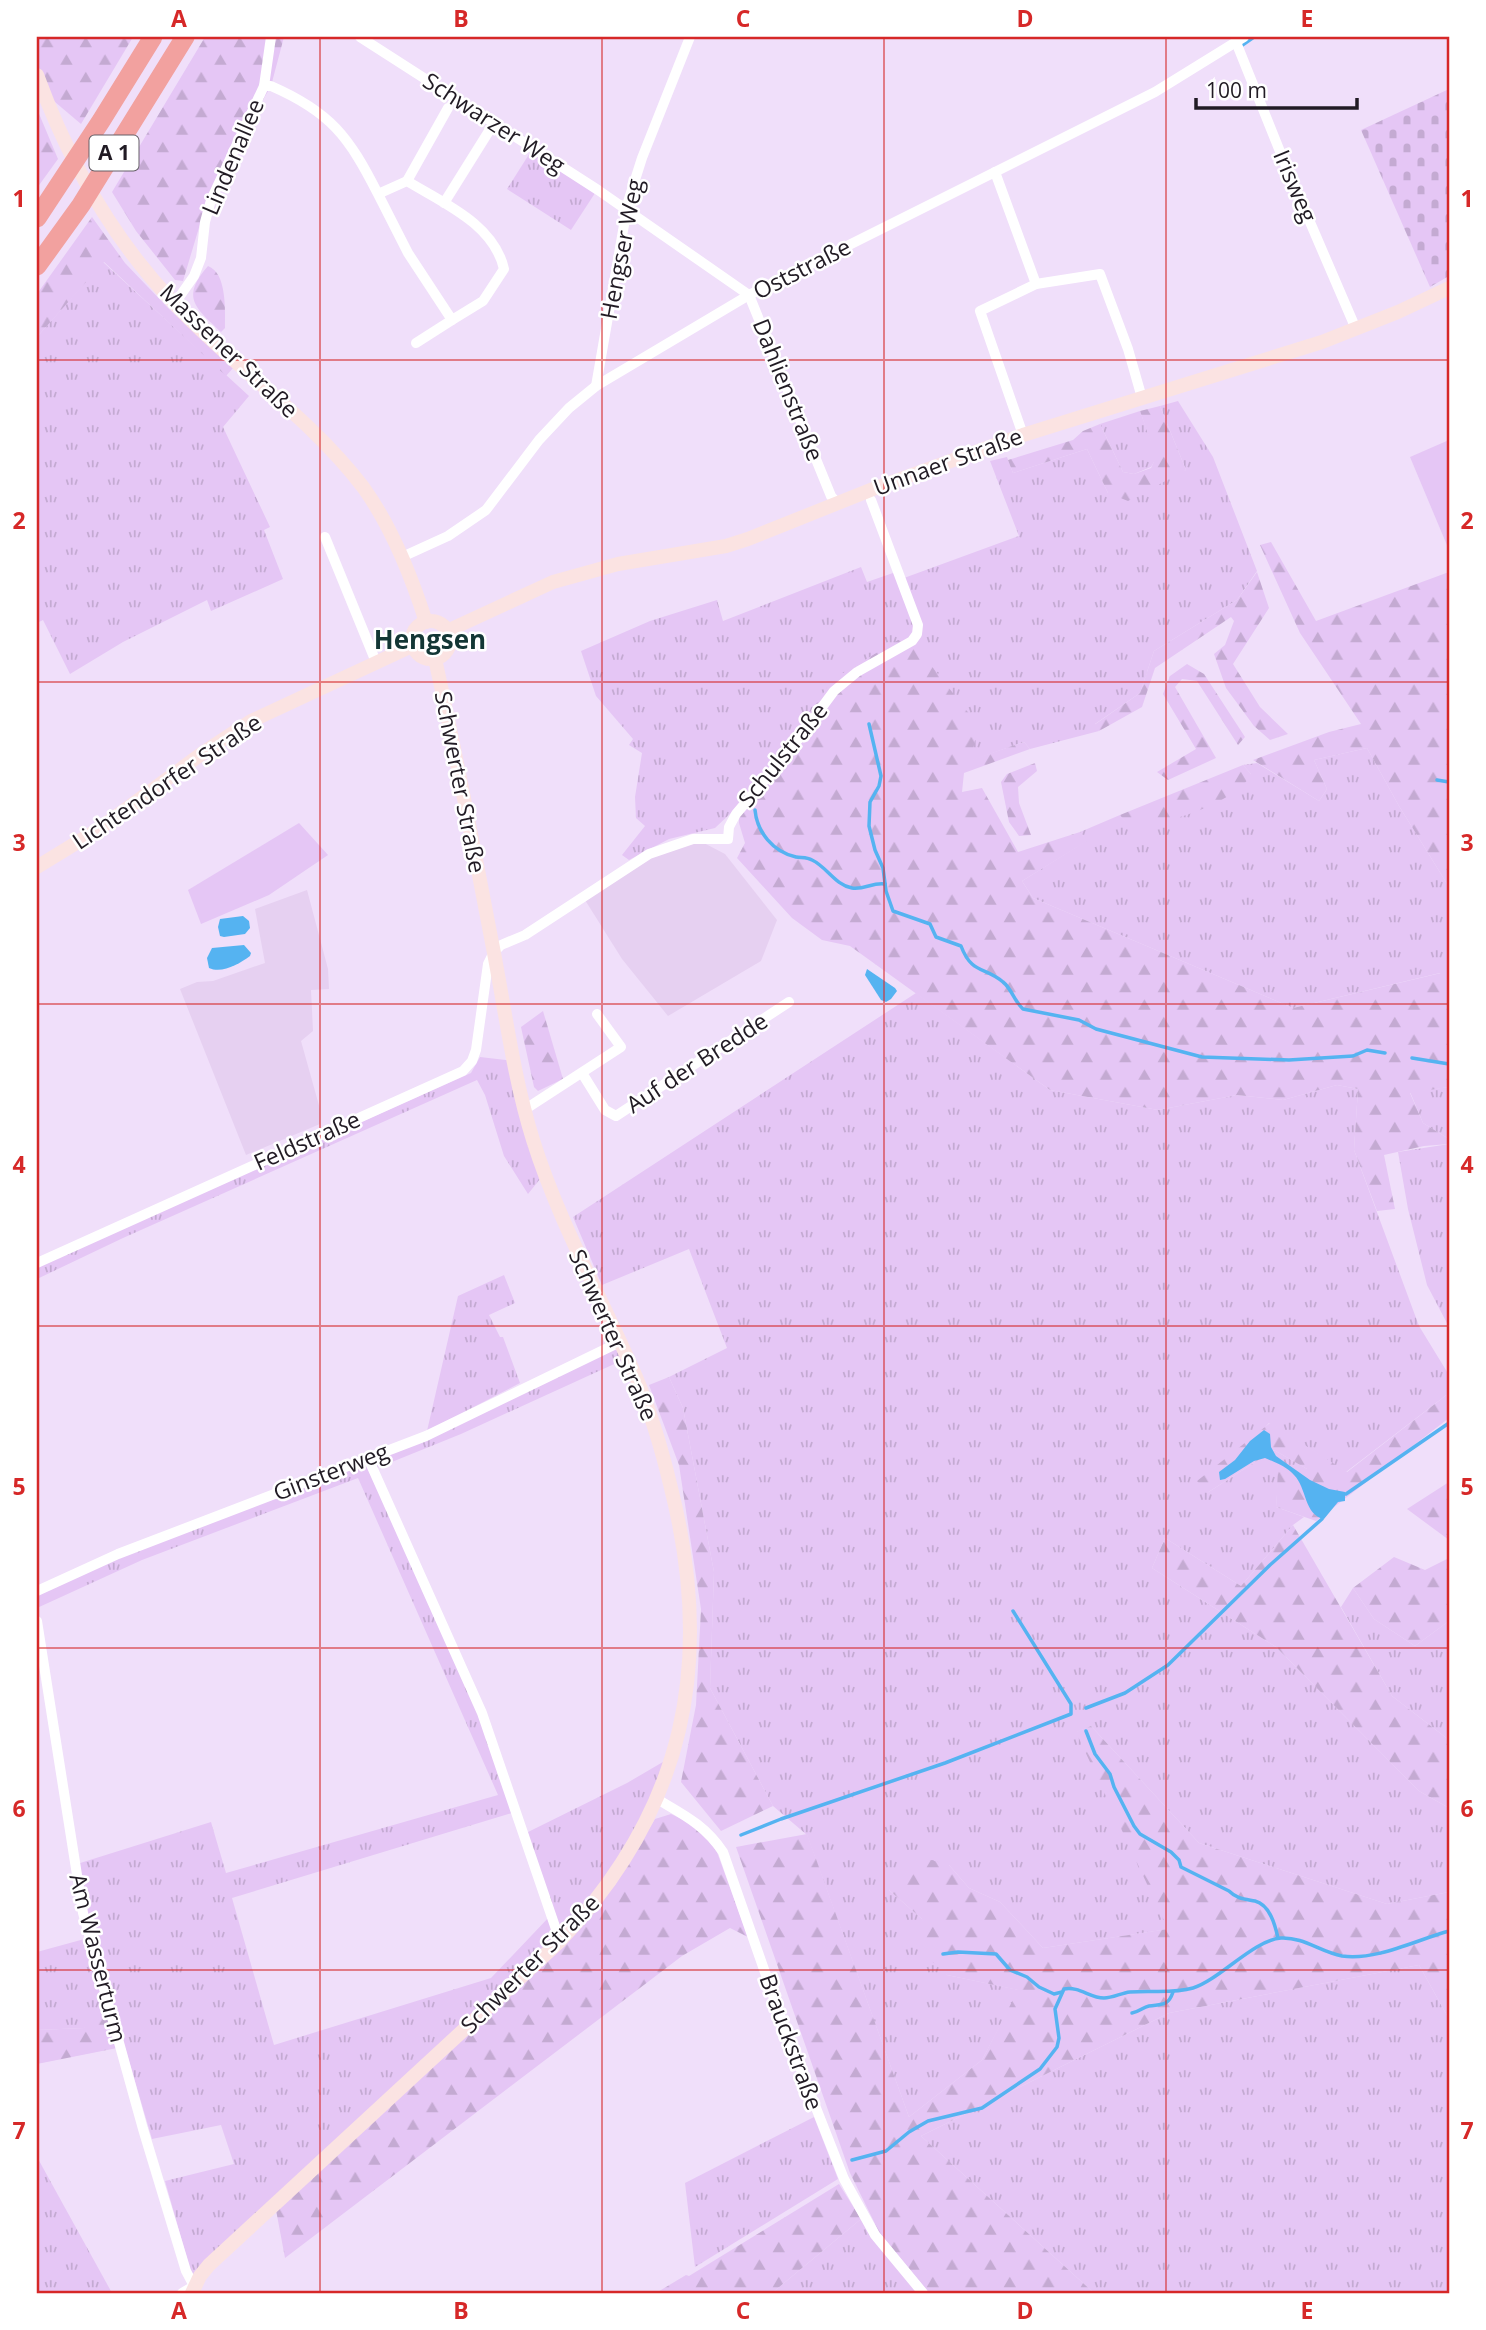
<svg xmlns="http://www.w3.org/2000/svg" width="1486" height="2330" viewBox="0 0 1486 2330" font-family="'Open Sans',sans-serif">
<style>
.built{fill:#e6d0f1}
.grass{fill:url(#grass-tufts)}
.forest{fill:url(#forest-firs)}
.cemetery{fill:url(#cemetery-stones)}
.garden{fill:#e5c6f5}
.water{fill:#55b3f1}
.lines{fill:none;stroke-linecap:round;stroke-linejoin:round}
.stream{stroke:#55b3f1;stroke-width:3.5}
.street{stroke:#fff;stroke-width:10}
.secondary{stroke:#fbe3e2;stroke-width:14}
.highway{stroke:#f2a19f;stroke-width:19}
.grid{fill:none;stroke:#d62828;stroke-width:2;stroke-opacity:0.55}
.labels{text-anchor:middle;stroke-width:5;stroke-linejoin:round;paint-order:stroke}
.shield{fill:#fff;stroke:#645f66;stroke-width:2}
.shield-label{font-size:21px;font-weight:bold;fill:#211b24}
.street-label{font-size:23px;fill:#211b24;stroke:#fff}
.quarter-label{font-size:26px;font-weight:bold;fill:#133635;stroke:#fff}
.neatline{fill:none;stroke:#d62828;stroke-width:2.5}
.grid-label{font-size:23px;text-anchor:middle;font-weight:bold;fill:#d62828}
</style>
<defs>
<pattern id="grass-tufts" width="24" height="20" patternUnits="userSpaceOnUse" patternTransform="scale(1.75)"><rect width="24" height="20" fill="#e5c6f5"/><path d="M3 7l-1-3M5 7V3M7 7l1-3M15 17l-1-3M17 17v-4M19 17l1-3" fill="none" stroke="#c4aad2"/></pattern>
<pattern id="forest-firs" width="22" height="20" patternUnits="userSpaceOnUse" patternTransform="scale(1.75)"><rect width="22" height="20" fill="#e5c6f5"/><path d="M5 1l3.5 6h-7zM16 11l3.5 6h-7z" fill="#c4aad2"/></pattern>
<pattern id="cemetery-stones" width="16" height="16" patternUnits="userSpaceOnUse" patternTransform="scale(1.75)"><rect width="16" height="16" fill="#e5c6f5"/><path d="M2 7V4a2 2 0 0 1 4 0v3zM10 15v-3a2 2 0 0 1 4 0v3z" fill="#c4aad2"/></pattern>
</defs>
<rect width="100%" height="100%" fill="#f0dffa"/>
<g class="built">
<polygon points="700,841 725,854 777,920 761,961 668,1016 622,959 585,900 651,857"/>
<polygon points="307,890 328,969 329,989 311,990 313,1031 301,1041 320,1109 320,1124 246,1155 180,989 197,982 213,981 265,963 255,909"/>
</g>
<g class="grass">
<polygon points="533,148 597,190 571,230 507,189"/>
<polygon points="103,262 249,396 223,427 270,527 264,530 283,579 211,611 207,600 123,642 70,674 43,620 37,623 37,337"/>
<polygon points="1178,401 1213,457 1257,571 1237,600 1154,651 1140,693 1095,724 1099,731 1030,749 1024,742 970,761 780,755 732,812 715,828 669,839 629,860 622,855 645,826 636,818 635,797 642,753 629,745 633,739 596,696 581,651 650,621 717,600 723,621 861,567 867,582 893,573 904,578 1019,536 990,461 1007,457 1013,473 1087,449 1108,493 1186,470 1160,406"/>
<polygon points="1140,411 1157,457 1151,467 1134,474 1123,472 1100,424"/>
<polygon points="1367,748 1399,806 1449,887 1449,982 1440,973 1293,1008 1033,898 1022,881 1086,841 1080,832 1120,815 1127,823 1251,774 1243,765 1257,763 1319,801 1327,789 1314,760"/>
<polygon points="916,993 1050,1090 1158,1110 1237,1095 1283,1100 1337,1085 1358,1089 1354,1150 1419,1326 1449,1375 1449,1393 1346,1472 1269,1423 1207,1493 1274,1450 1309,1470 1279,1470 1276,1507 1304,1517 1293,1525 1241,1586 1165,1538 1152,1568 1276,1647 1419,1791 1449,1808 1449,1892 1387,1904 1199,1843 1091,1726 1077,1732 1169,1929 1043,1948 1000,1902 969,1888 949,1865 889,1890 922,1919 947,1975 1019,1990 982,2060 909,2117 807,1835 773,1806 710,1688 714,1572 683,1408 669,1377 727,1348 689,1249 602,1285 573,1217"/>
<polygon points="480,1057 514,1061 544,1174 528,1194 504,1156 485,1095 477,1080 123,1238 37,1279 37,1267 471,1073"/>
<polygon points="1449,1087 1449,1139 1423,1123 1410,1092"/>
<polygon points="1449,1144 1449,1327 1427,1285 1408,1209 1398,1152"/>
<polygon points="504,1275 515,1303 489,1315 500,1337 503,1337 520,1383 427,1431 458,1296"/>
<polygon points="617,1347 623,1360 461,1434 377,1468 376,1463 379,1457"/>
<polygon points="365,1465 370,1471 480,1715 515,1812 232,1898 274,2045 491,1978 550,1916 558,1939 192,2276 165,2181 234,2164 221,2125 152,2139 85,1912 77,1864 211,1822 226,1873 498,1795 358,1478 142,1560 37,1608 38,1595 117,1557"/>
<polygon points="1353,1588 1374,1619 1415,1646 1449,1621 1449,1740 1392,1696 1341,1607"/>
<polygon points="668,1759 659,1789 607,1883 560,1935 526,1833 627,1783"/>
<polygon points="88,1938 106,2007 84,2028 37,2030 37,1952"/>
<polygon points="1419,1965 1449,2019 1449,2293 1094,2293 921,2136 1169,2013"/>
<polygon points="814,2117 838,2179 695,2267 685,2183"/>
<polygon points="37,2157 112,2293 37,2293"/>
<polygon points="861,2219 919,2293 772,2293"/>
</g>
<g class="forest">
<polygon points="37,37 133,37 81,124 42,91 37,75"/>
<polygon points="205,37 284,37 271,86 209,194 183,281 175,280 136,231 112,192"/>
<polygon points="37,109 58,159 37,188"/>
<polygon points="92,217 125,263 169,309 233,368 226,376 104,262 37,337 37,294"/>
<path d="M208,266C227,273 225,310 225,328L221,332C196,308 180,298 208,266Z"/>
<polygon points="1160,406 1186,470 1128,501 1108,493 1087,449 1013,473 1008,460 1073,440 1083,431 1100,424 1123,472 1134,474 1151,468 1156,457 1140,411"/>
<polygon points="1271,542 1316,621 1449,572 1449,887 1399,806 1367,748 1314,760 1327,789 1319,801 1253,760 1329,732 1361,724 1300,633 1260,545"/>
<polygon points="1257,572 1269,608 1233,664 1260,707 1288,734 1270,740 1254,726 1226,688 1214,654 1225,645 1234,621 1231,617 1155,668 1142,707 1099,731 1094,725 1140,693 1154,651 1237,600"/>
<polygon points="898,640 912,641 978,725 971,760 1024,742 1030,749 964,773 962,792 982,788 1018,852 1080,832 1087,841 1022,881 1033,898 1293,1008 1441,973 1449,982 1449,1087 1410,1093 1423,1123 1449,1139 1449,1144 1424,1146 1384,1155 1395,1209 1377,1211 1354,1150 1358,1089 1337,1085 1283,1100 1237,1095 1158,1110 1050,1090 850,946 822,940 792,918 737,858 745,843 739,823 739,815 833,679"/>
<polygon points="1187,664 1204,674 1245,737 1238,745 1197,681 1182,679 1175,687 1216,758 1168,780 1157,772 1196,749 1163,694 1170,676"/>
<polygon points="1035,763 1037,771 1018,787 1019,803 1031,835 1019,836 1009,822 1001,782 1007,774"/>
<path d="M1243,765L1251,774C1243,794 1197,813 1176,818C1160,821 1143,822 1127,824L1120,815Z"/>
<polygon points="543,1011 563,1079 538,1091 534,1087 521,1027"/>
<polygon points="669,1377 683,1408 714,1572 710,1688 773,1806 721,1831 681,1782 696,1705 701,1609 679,1465 649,1385"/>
<polygon points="1449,1393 1449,1418 1316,1521 1276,1507 1278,1470 1307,1469 1274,1450 1207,1493 1197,1481 1270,1423 1347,1472"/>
<polygon points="1449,1482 1449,1540 1407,1509"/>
<polygon points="1293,1525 1392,1696 1449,1740 1449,1808 1419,1791 1276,1647 1152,1568 1165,1538 1241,1586"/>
<polygon points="1394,1557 1425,1570 1449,1558 1449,1621 1415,1646 1374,1619 1353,1588"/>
<polygon points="1091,1726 1199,1843 1387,1904 1449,1892 1449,2019 1419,1965 1169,2013 921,2136 1094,2293 929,2293 879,2232 850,2173 736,1847 807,1834 909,2117 982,2060 1018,1990 947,1975 925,1955 922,1919 889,1890 913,1855 949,1865 969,1888 1000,1902 1043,1948 1168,1929 1076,1732"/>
<polygon points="671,1814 690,1823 714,1844 748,1937 730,1928 682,1956 285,2258 276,2210 563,1943 615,1885 655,1819"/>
<polygon points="106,2007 117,2048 37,2064 37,2030 84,2028 88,2017"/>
<polygon points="839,2184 861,2219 772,2293 656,2293 686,2275 689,2276"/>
</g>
<polygon class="cemetery" points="1449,89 1449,276 1430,287 1361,130"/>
<g class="garden">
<polygon points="1449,440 1449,550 1410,457"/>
<polygon points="299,823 328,855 269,895 201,924 188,890"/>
</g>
<g class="water">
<polygon points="243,916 249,921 250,928 245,934 224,937 220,936 218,927 220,919"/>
<path d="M244,945L251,953L250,956C239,964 222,974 209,968L207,958L212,948Z"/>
<polygon points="867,969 895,988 897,991 891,999 886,1002 881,1000 865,975"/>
<path d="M1264,1430L1270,1434L1271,1447L1276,1456L1310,1480L1329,1489L1345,1492V1501L1338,1502L1324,1519C1304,1515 1307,1488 1294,1475C1287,1467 1275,1462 1265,1458L1254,1461L1225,1479L1220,1480L1219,1472L1235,1460L1250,1441Z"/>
</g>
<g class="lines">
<g class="stream">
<polyline points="1241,46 1254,37"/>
<path d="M869,724L881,776L879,786L870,802L869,826L875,850L883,868L886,891L893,911L930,924L936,937L961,946C972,975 985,966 1003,982C1012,989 1014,1001 1023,1009L1079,1020L1096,1029L1202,1057L1289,1060L1353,1056L1367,1050L1385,1053"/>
<polyline points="1437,780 1449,782"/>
<path d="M755,810C757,832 773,852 796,857C801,858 807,857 812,860C827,867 835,885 852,888C864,890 873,882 885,884"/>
<polyline points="1412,1058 1449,1064"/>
<polyline points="1346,1494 1449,1423"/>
<polyline points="1086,1708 1125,1693 1168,1665 1270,1565 1322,1519"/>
<path d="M1086,1731L1095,1754L1110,1774L1114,1787L1134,1826L1140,1834L1171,1852L1179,1860L1181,1867L1229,1891C1237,1899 1244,1899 1255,1901C1270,1905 1275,1925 1278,1938"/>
<polyline points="741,1835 781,1819 945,1763 1071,1714 1071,1704 1013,1611"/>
<polyline points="943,1954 958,1952 996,1954 1010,1970 1027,1977 1039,1987 1054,1994 1062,1992"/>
<path d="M1132,2013C1139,2012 1143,2007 1149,2006C1161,2004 1168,2007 1173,1992"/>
<path d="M852,2160L886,2151L909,2132L928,2121L982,2108L1040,2069L1057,2047L1059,2038L1055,2009L1064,1989C1079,1986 1090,1998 1104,1998C1113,1998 1121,1993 1130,1992C1152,1990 1172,1994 1193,1988C1219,1980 1254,1940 1281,1938C1304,1937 1320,1952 1342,1956C1376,1961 1416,1940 1449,1931"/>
</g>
<g class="street">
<polyline points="360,37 598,190 749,295 831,496 837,503"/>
<polyline points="1236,42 1285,164 1356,329"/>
<path d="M264,86H271C331,112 349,137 378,194L407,181C443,203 494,224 504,269L483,301L452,320L408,253L378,194"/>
<polyline points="995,172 1036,284"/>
<polyline points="407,181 448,108"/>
<polyline points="444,203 489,131"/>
<polyline points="172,302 180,296 194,276 201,258 205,222 211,200 264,86 271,37"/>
<polyline points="416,343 452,320"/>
<polyline points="596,386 628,202 642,158 690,37"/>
<polyline points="1023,435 980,311 1036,284 1100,274 1128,349 1142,398"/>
<polyline points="325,537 376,662"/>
<polyline points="402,557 448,536 486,510 539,440 569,408 596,386 749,295 1155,92 1244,37"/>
<polyline points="582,1073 605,1110 616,1116 789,1002"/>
<polyline points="524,1110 621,1047 597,1014"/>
<polyline points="37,1263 463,1071 472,1061 476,1050 488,964 494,952 501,945 525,935 649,854 693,839 728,839 729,827 736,814 791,749 834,691 857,672 912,641 917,634 918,625 871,500"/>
<polyline points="368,1458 482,1713 560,1941"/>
<polyline points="37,1591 118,1554 426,1436 620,1342"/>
<polyline points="37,1621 83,1913 143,2129 186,2271 194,2286 182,2293"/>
<path d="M657,1799C684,1815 705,1825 723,1852L783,2024L844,2179L875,2235L923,2293"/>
</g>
<g class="secondary">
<path d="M37,75C67,157 112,238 173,302C233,367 309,416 363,487C392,527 411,575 426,622"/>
<circle cx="431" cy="640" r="19"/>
<polyline points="447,631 553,582 618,564 726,546 748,539 873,489 1023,435 1322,342 1398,312 1449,288"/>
<polyline points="37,867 99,829 204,752 251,721 412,646"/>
<path d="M192,2293L200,2276L209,2265L560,1941C685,1809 715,1663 671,1488C662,1450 651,1413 636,1377C602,1298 559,1223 533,1140C514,1079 506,1016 494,953C475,855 457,757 435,659"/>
</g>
<g class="highway">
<polyline points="37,218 101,121 153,37"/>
<polyline points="37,266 81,205 185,37"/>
</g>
</g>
<path class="grid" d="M320,37V2293M602,37V2293M884,37V2293M1166,37V2293M37,360H1449M37,682H1449M37,1004H1449M37,1326H1449M37,1648H1449M37,1970H1449"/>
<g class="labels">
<rect class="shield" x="89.5" y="135.5" width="49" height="35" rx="5"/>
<g class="shield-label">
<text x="114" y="160">A 1</text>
</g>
<g class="street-label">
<text transform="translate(494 123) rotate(33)" y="8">Schwarzer Weg</text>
<text transform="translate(233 157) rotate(-67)" y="8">Lindenallee</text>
<text transform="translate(1295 186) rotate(67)" y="8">Irisweg</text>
<text transform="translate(622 249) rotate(-79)" y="8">Hengser Weg</text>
<text transform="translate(802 269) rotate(-27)" y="8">Oststraße</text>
<text transform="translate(229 351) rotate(44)" y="8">Massener Straße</text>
<text transform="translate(788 390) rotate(68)" y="8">Dahlienstraße</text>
<text transform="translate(948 462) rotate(-20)" y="8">Unnaer Straße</text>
<text transform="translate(783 755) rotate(-51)" y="8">Schulstraße</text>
<text transform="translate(167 782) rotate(-34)" y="8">Lichtendorfer Straße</text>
<text transform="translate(460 782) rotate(79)" y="8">Schwerter Straße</text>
<text transform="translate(697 1063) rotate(-33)" y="8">Auf der Bredde</text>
<text transform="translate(307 1141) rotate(-24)" y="8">Feldstraße</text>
<text transform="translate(613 1335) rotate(66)" y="8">Schwerter Straße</text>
<text transform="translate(331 1472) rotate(-21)" y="8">Ginsterweg</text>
<text transform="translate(98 1958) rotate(76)" y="8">Am Wasserturm</text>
<text transform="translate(530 1964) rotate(-45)" y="8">Schwerter Straße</text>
<text transform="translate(791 2042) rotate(70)" y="8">Brauckstraße</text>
</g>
<g class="quarter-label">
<text x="430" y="649">Hengsen</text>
</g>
</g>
<rect width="1486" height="2330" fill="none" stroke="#ffffff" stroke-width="77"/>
<path d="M1196 98v10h161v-10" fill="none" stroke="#211b24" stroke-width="3.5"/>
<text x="1206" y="98" font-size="21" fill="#211b24" stroke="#ffffff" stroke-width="5" paint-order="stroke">100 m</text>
<rect x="38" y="38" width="1410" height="2254" class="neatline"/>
<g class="grid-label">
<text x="179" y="27">A</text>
<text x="461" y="27">B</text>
<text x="743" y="27">C</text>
<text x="1025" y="27">D</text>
<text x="1307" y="27">E</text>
<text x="19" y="207">1</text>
<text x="1467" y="207">1</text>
<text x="19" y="529">2</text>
<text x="1467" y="529">2</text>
<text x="19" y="851">3</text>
<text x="1467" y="851">3</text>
<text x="19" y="1173">4</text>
<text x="1467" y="1173">4</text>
<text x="19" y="1495">5</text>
<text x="1467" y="1495">5</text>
<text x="19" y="1817">6</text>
<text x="1467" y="1817">6</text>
<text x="19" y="2139">7</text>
<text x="1467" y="2139">7</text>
<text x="179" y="2319">A</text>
<text x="461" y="2319">B</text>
<text x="743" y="2319">C</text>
<text x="1025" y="2319">D</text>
<text x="1307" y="2319">E</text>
</g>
</svg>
